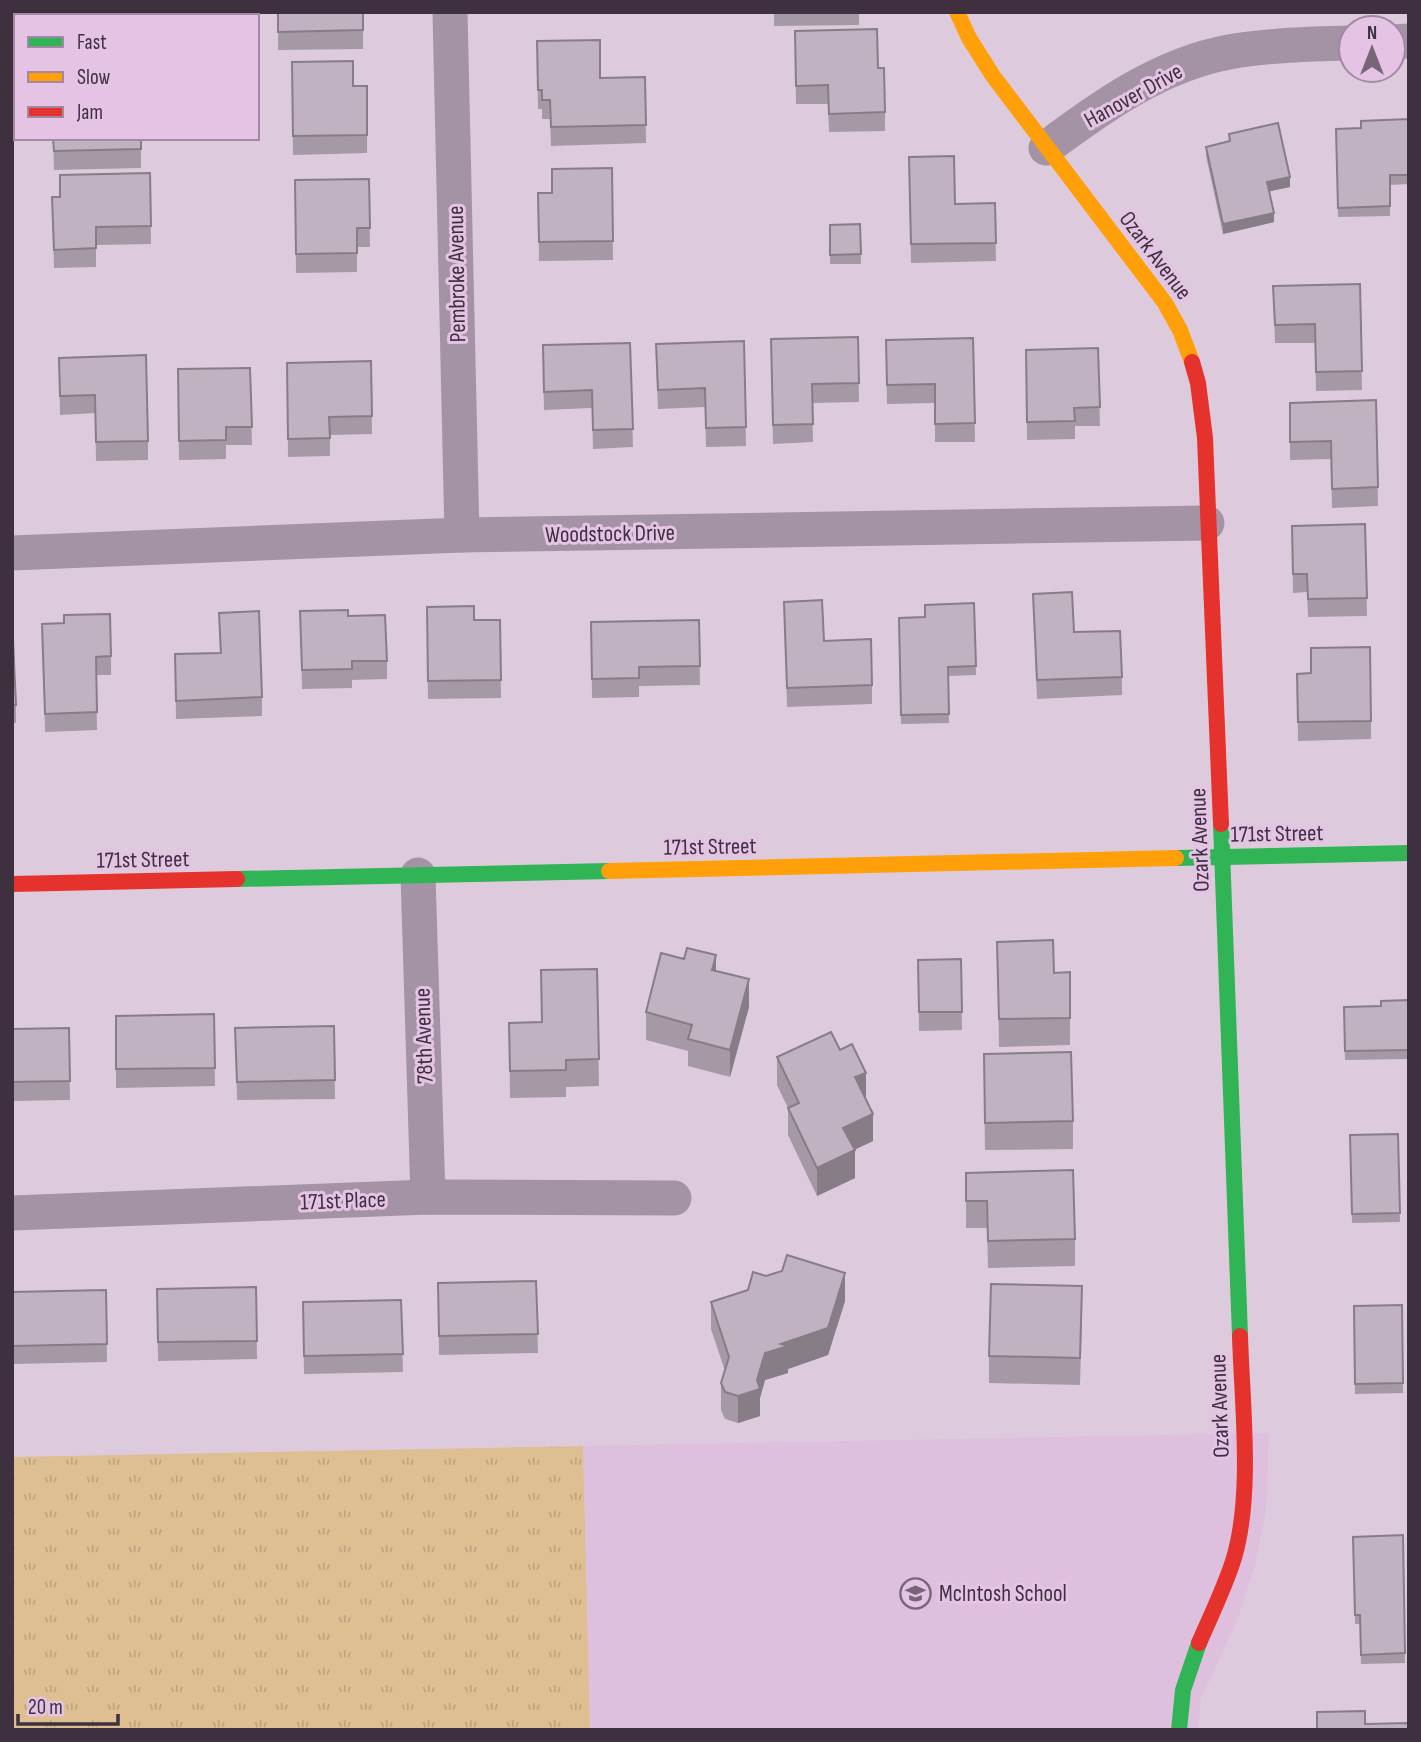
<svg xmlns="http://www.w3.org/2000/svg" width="1421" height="1742" viewBox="0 0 1421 1742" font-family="'Sofia Sans Condensed',sans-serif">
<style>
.built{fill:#dec0de}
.grass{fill:url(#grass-tufts)}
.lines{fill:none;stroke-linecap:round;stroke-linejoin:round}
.street{stroke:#a493a4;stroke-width:35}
.fast{stroke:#30b455;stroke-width:16}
.slow{stroke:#ff9f0a;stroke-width:16}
.jam{stroke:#e5322d;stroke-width:16}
.wall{fill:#a599a5}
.shaded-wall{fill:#867d86}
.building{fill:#c0b2c0;stroke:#867d86;stroke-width:2}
.labels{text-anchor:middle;stroke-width:6;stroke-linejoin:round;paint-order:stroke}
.street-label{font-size:23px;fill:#3e303e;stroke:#e5c3e4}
.poi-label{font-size:23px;fill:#3e303e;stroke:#e5c3e4;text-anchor:start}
</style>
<defs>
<pattern id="grass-tufts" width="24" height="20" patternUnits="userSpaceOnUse" patternTransform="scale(1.75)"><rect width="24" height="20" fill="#ddbf92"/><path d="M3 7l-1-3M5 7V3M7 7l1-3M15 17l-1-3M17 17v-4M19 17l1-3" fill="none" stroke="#bfa47f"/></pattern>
</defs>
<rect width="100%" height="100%" fill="#ddcbdd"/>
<polygon class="built" points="1269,1433 1266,1511 1255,1565 1237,1621 1201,1699 1198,1730 590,1730 583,1446"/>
<polygon class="grass" points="583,1446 590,1730 12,1730 12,1457"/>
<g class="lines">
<g class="street">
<polyline points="450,12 462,535"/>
<polyline points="1393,42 1409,41"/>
<path d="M1046,148C1101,107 1159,65 1229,52C1269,45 1310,44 1351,43"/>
<polyline points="12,553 462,535 1207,523"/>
<polyline points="418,875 428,1197"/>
<polyline points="12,1213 428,1197 674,1198"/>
</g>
<g class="fast">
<polyline points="1221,824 1240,1336"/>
<polyline points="1176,858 1409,853"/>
<polyline points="237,879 609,871"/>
<polyline points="1179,1730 1183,1690 1199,1643"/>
</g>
<g class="slow">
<polyline points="957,12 969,38 993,76 1165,303 1180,330 1192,362"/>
<polyline points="609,871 1176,858"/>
</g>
<g class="jam">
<polyline points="1192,362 1198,383 1205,438 1221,824"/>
<polyline points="12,884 237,879"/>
<path d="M1199,1643C1211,1615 1225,1587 1234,1558C1253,1493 1242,1404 1240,1336"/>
</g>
</g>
<g class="wall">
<polygon points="278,12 363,12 363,49 278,50"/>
<polygon points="774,12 859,12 859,25 774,26"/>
<polygon points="795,31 878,68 885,112 885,131 829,132 828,104 796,104"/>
<polygon points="537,41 600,78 645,77 646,143 551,146 550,119 542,119 542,109 538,109"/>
<polygon points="292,62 353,86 367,86 367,153 293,155"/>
<polygon points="1409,119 1409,184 1390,185 1390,216 1338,217 1336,129 1361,128"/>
<polygon points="1229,134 1290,187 1269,191 1274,222 1223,234 1206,156 1206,147 1229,142"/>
<polygon points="53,138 141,138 141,168 54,170"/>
<polygon points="909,157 955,204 995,203 996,261 911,263"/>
<polygon points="612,168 613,260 539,261 538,193 552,193"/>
<polygon points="150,173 151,244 96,245 96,267 54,268 52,197 60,197"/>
<polygon points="369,179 370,247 357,247 357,272 296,273 295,180"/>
<polygon points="860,224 861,264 830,264 830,225"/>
<polygon points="1360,284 1362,390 1316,391 1315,343 1275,343 1273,286"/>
<polygon points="858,337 859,402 812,403 813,442 773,444 771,358"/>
<polygon points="973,338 975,442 935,442 935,403 887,404 886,358"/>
<polygon points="744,341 746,446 706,447 705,407 658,409 656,362"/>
<polygon points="630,343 633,447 593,449 592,408 544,410 543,364"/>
<polygon points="1098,348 1100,426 1075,426 1075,439 1027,440 1026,350"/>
<polygon points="59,358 148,441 148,460 96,461 95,413 60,415"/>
<polygon points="371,361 372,434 330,435 330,456 288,457 287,363"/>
<polygon points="250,368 252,445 226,445 226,459 179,460 178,369"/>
<polygon points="1376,400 1378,506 1332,508 1331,459 1290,460 1290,403"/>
<polygon points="1365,524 1367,616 1308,617 1307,592 1293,593 1292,526"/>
<polygon points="1033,594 1122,677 1122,695 1037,699"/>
<polygon points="784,602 872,685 872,704 787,707"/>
<polygon points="974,603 976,675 948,676 949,723 901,724 899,618 925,617"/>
<polygon points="427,607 474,620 500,620 501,698 428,699"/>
<polygon points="300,611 348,616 387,661 387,679 352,680 352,688 302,689"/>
<polygon points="219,613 262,697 262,716 176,719 175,654 220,653"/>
<polygon points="12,618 16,705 16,723 12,723"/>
<polygon points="699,620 700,685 639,686 639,697 592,698 591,622"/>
<polygon points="42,624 111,656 111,675 96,675 97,730 45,732"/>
<polygon points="1311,648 1371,721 1371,739 1298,741 1297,674 1311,673"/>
<polygon points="997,942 1054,973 1070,972 1070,1045 999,1047"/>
<polygon points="961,959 962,1030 919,1031 918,960"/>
<polygon points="597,969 599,1086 566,1087 566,1097 510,1098 509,1023 541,1022"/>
<polygon points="716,971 749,1007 730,1077 688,1066 688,1051 646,1040 646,1012"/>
<polygon points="1409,1000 1409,1059 1345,1060 1344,1007 1381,1006"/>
<polygon points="214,1014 215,1086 116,1088 116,1016"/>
<polygon points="334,1026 335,1099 237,1100 235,1028"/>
<polygon points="69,1028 70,1100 12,1101 12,1029"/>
<polygon points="777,1057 866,1099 873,1141 854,1150 855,1178 817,1196 788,1135 788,1108 777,1085"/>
<polygon points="984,1081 1073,1121 1073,1149 985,1150"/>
<polygon points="1398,1134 1400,1222 1352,1223 1350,1135"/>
<polygon points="966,1173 1075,1239 1075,1266 988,1268 987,1228 966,1228"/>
<polygon points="536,1281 538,1353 439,1355 438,1283"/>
<polygon points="256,1287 257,1359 158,1361 157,1289"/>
<polygon points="106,1290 107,1362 12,1364 12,1292"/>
<polygon points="401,1300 403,1372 304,1374 303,1302"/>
<polygon points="845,1301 828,1355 788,1369 788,1373 765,1380 760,1398 760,1416 738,1423 725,1419 721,1410 721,1383 725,1371 711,1329 711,1302"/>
<polygon points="1402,1305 1403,1393 1355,1394 1354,1306"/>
<polygon points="1082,1314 1080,1385 989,1383 989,1356"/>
<polygon points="1403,1535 1405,1663 1361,1664 1360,1624 1355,1624 1353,1537"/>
</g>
<g class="shaded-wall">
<polygon points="1290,177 1290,187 1267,192 1267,182"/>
<polygon points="1274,213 1274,222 1223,234 1223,224"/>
<polygon points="716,955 716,983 712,970"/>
<polygon points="749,979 749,1007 730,1077 730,1050"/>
<polygon points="866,1073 866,1100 855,1077"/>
<polygon points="873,1114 873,1141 843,1155 843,1128"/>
<polygon points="855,1150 855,1178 817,1196 817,1168"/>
<polygon points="845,1273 845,1301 828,1355 788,1369 788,1373 765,1380 760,1398 760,1416 738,1423 738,1396 757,1380 765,1353 781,1344"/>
</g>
<g class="building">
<rect x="53" y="12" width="70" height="4"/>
<polygon points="278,12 363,12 363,30 278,32"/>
<polygon points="877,29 878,68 884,68 885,112 829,114 828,85 796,86 795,31"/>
<polygon points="600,40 600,78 645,77 646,125 551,127 550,100 542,100 542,90 538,90 537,41"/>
<polygon points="353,61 353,86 367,86 367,135 293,136 292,62"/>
<polygon points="1409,119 1409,175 1390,175 1390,206 1338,208 1336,129 1361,128 1361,121"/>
<polygon points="1278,123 1290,177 1267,182 1274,213 1223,224 1206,147 1230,141 1229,134"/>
<polygon points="53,138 141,138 141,149 54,151"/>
<polygon points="954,156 955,204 995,203 996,243 911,244 909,157"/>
<polygon points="612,168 613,241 539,242 538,193 552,193 552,169"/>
<polygon points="150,173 151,226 96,227 96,248 54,250 52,197 60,197 60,175"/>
<polygon points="369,179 370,228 357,228 357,253 296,254 295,180"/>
<polygon points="860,224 861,254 830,255 830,225"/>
<polygon points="1360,284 1362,371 1316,372 1315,324 1275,325 1273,286"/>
<polygon points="858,337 859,383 812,384 813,424 773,425 771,339"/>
<polygon points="973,338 975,423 935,424 935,384 887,385 886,340"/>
<polygon points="744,341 746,427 706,428 705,388 658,390 656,344"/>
<polygon points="630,343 633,429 593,430 592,390 544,392 543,345"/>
<polygon points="1098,348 1100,407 1074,408 1075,421 1027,422 1026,350"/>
<polygon points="146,355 148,441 96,442 95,395 60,396 59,358"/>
<polygon points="371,361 372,416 329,417 330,438 288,439 287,363"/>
<polygon points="250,368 252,427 226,427 226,440 179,441 178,369"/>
<polygon points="1376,400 1378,487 1332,489 1331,441 1290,442 1290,403"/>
<polygon points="1365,524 1367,598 1308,599 1307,574 1293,574 1292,526"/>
<polygon points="1072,592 1074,632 1120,631 1122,677 1037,680 1033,594"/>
<polygon points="822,600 824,641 871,639 872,685 787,688 784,602"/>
<polygon points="974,603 976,666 948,667 949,714 901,715 899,618 925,617 925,605"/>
<polygon points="474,606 474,620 500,620 501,680 428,681 427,607"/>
<polygon points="348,610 348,616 385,615 387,661 352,661 352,669 302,670 300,611"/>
<polygon points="259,611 262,697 176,701 175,654 221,653 219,613"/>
<polygon points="110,614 111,656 96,657 97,712 45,714 42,624 64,623 64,615"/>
<polygon points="12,618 16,705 12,705"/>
<polygon points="699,620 700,666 639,667 639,678 592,679 591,622"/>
<polygon points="1370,647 1371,721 1298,722 1297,674 1311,673 1311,648"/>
<polygon points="1053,940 1054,973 1070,972 1070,1018 999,1019 997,942"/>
<polygon points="687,948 716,955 712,970 749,979 730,1050 688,1039 692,1025 646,1012 661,953 684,959"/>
<polygon points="961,959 962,1012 919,1012 918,960"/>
<polygon points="597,969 599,1059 566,1060 566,1070 510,1071 509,1023 542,1022 541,970"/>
<polygon points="1409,1000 1409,1050 1345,1051 1344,1007 1381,1006 1381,1001"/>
<polygon points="214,1014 215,1068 116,1069 116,1016"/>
<polygon points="334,1026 335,1080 237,1082 235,1028"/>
<polygon points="69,1028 70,1081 12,1082 12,1029"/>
<polygon points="831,1032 840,1050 852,1044 866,1073 855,1077 873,1114 843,1128 855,1150 817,1168 788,1108 799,1103 777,1057"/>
<polygon points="1071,1052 1073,1121 985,1123 984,1054"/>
<polygon points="1398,1134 1400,1213 1352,1214 1350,1135"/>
<polygon points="1073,1170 1075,1239 988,1241 987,1201 966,1201 966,1173"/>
<polygon points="787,1255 845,1273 828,1328 781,1344 788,1346 765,1353 757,1380 760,1389 738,1396 725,1392 721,1383 729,1357 711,1302 748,1290 753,1272 766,1276 782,1271"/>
<polygon points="536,1281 538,1334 439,1336 438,1283"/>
<polygon points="991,1284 1082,1286 1080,1358 989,1356"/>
<polygon points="256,1287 257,1341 158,1342 157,1289"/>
<polygon points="106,1290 107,1344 12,1346 12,1292"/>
<polygon points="401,1300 403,1354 304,1356 303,1302"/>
<polygon points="1402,1305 1403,1383 1355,1384 1354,1306"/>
<polygon points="1403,1535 1405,1653 1361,1655 1360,1615 1355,1615 1353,1537"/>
<polygon points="1365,1711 1365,1724 1409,1723 1409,1730 1317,1730 1317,1712"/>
</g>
<defs>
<symbol id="school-ring" viewBox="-11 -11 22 22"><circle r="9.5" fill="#e5c3e4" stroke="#766676" stroke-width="1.5"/><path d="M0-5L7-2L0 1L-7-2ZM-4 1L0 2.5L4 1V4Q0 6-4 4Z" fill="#766676"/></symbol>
</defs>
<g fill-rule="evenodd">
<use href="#school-ring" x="898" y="1576" width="35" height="35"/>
</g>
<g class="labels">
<g class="street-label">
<text transform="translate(1133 95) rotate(-29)" y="8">Hanover Drive</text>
<text transform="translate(1156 255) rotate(53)" y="8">Ozark Avenue</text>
<text transform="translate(456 274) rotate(-91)" y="8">Pembroke Avenue</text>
<text transform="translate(610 533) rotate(-1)" y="8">Woodstock Drive</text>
<text transform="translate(1277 833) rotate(-1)" y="8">171st Street</text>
<text transform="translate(1199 840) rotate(-92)" y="8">Ozark Avenue</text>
<text transform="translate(710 846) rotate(-1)" y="8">171st Street</text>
<text transform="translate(143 859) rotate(-1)" y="8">171st Street</text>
<text transform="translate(423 1036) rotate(-92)" y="8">78th Avenue</text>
<text transform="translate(343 1200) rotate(-2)" y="8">171st Place</text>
<text transform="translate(1219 1406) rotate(-92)" y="8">Ozark Avenue</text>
</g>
<g class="poi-label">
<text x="939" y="1601">McIntosh School</text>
</g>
</g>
<rect width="1421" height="1742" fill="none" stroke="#3e303e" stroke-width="28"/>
<rect x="14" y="14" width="245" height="126" fill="#e5c3e4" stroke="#a288a2" stroke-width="2"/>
<rect x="28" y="37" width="35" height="10" fill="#30b455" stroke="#a288a2" stroke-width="2"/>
<text x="77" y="49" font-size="21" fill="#3e303e">Fast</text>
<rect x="28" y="72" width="35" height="10" fill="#ff9f0a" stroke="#a288a2" stroke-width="2"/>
<text x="77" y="84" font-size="21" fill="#3e303e">Slow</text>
<rect x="28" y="107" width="35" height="10" fill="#e5322d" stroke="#a288a2" stroke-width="2"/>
<text x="77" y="119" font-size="21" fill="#3e303e">Jam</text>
<g transform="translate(1372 49)"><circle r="33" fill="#e5c3e4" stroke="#a288a2" stroke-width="2"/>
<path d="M0-5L12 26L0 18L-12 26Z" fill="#766676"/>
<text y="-10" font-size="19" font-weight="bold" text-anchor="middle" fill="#3e303e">N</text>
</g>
<path d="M18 1714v10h100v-10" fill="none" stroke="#3e303e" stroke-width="3.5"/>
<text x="28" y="1714" font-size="21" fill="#3e303e" stroke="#e5c3e4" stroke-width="5" paint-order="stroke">20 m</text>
</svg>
